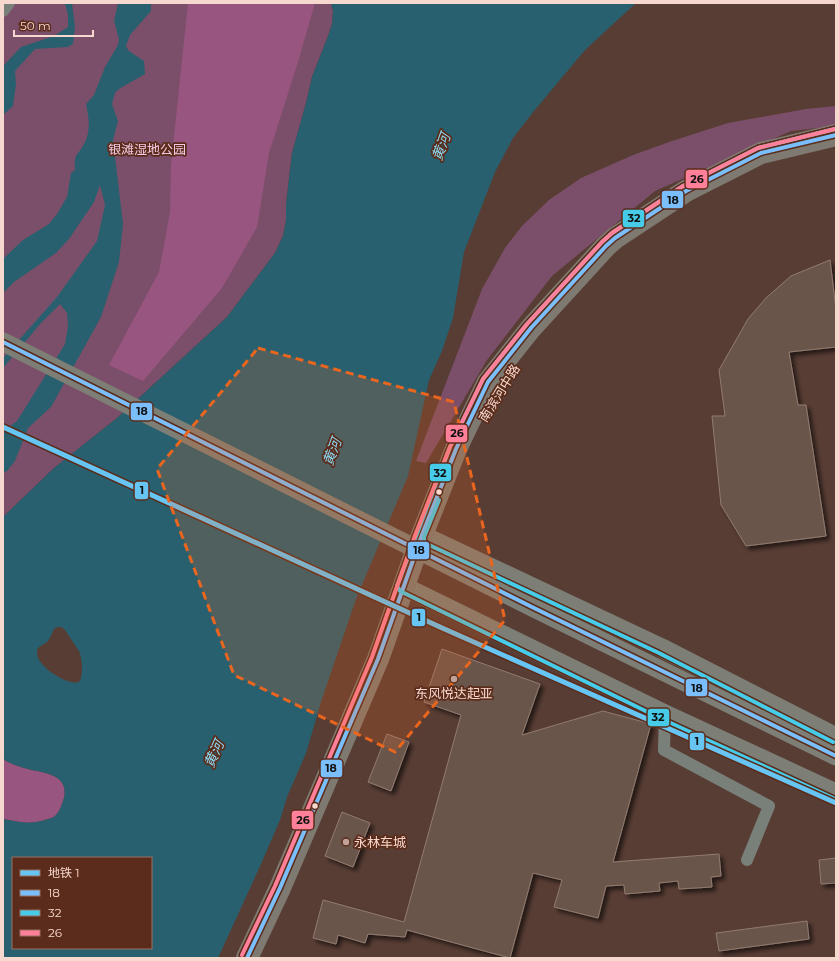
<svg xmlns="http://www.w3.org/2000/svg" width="839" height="961" viewBox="0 0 839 961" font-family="Montserrat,'Noto Sans SC',sans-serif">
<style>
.green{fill:#7b4f69}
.forest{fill:#985580}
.water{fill:#29606f;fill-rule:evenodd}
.building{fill:#6a554b;stroke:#917b70;filter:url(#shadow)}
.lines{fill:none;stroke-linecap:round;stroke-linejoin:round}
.street{stroke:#798079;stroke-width:12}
.primary{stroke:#7d7e75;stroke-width:19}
.highway{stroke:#7f7a71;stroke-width:22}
.primary-bridge{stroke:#7d7e75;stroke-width:19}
.bus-1-casing{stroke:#5b2c1b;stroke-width:7}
.bus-2-casing{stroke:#5b2c1b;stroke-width:7}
.bus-3-casing{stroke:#5b2c1b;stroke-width:7}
.bus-1{stroke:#7abffc;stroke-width:4}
.bus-2{stroke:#46cce9;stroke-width:4}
.bus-3{stroke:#ff8098;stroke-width:4}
.metro-1-casing{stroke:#5b2c1b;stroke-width:8}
.metro-1{stroke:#66c5f2;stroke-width:5}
.marked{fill:#ea661f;fill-opacity:0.2;stroke:#ea661f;stroke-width:3;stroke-dasharray:8 5;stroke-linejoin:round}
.bus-dot{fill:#f7d8ce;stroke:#5b2c1b;stroke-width:1.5}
.poi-dot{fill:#bfa298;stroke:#5b2c1b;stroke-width:1.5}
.labels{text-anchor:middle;stroke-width:3.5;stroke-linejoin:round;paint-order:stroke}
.park-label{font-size:13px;fill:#f3cae4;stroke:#5b2c1b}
.street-label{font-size:13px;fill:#f7d8ce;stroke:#5b2c1b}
.poi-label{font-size:13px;fill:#f7d8ce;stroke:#5b2c1b}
.water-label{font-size:14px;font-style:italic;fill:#8bddf6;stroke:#5b2c1b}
.line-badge{stroke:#5b2c1b;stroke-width:1.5}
.pale-badge-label{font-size:11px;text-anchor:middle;font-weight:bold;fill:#111}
</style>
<defs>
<filter id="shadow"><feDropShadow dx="3.5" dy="3.5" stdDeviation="2" flood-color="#0009"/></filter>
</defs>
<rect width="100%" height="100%" fill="#583d34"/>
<g class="green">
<polygon points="3,3 331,3 333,11 332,24 328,36 312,77 306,103 292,153 286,204 286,220 283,236 275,253 227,317 117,418 54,468 3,517"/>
<polygon points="836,106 836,126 791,131 655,191 552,276 487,360 426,463 416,461 482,289 505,248 522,226 549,200 581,178 633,155 672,141 728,123 806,109"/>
</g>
<g class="forest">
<polygon points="188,3 315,3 297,65 269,153 257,227 222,288 143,381 109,365 159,272 170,212 171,165"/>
<path d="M3,759C10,764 23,768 32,770C47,773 69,776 64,798C62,804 60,812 54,817C52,818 48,819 45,820C29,825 19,822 3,819Z"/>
</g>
<g class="water">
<polygon points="65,3 72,3 75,27 73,44 68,47 35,49 15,71 16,84 13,106 3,115 3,67 5,64 21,47 54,36 68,27 68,15"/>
<path d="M118,3H151V11L130,35L126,46L129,51L144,61L145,74L119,89L115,93L112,104L118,121L113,140L123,224L119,262L101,317L51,407L28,428L15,461L7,471L3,473V432L17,421L65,344L68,326L67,313L60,304L41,323L3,368V358L57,297L97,241L105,205L100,185L94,202L69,239L56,253L14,282L3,293V259L23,240L49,224L57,214L67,197L71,173L75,170C74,152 77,157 84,144C91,131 89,118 86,104L94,95L105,67L118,45L119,39L114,21Z"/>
<path d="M331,3H636L585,50L534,111L513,138L495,172L464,252L453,318L442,351L429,380L408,476L356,599L321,702L306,753L287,797L280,820L261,864L218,958H3V819C19,822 29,825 45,820C48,819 52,818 54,817C60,812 62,804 64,798C69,776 47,773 32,770C23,768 10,764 3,759V517L54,468L117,418L227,317L275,253L283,236L286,220V204L292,153L306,103L312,77L328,36L332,24L333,11ZM58,627C61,627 62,627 64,629C66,631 77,648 79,651C82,658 84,675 79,682C68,686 36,666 37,652C37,646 43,645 47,642C51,638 52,632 55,628ZM13,858H151V948H13Z"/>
</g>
<g class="building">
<polygon points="830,260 836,309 836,347 789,352 798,405 806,405 826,536 746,546 721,505 712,416 725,416 719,370 748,319 766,298 791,276"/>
<polygon points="442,649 540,684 522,735 603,711 651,724 613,862 719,854 721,876 711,877 712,887 679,889 678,881 659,883 660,891 625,894 624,885 606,886 598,918 554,907 562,880 533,873 510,958 407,930 405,937 368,934 365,943 338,935 336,944 313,938 323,900 404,922 461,715 424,702"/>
<polygon points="387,734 409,742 391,791 368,782"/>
<polygon points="342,812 370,823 353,867 325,856"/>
<polygon points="836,858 836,883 821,884 819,860"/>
<polygon points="807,921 809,939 719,951 716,933"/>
</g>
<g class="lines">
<g class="street">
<polyline points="3,11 9,3"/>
<polyline points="665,714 664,750 769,806 747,860"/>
</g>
<g class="primary">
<polyline points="422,535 662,648 836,737"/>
<polyline points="403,586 665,714 836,793"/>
</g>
<polyline class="highway" points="247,958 280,888 378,659 422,535 456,449 488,382 531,328 606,246 615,238 686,191 761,153 836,135"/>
<polyline class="primary-bridge" points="3,342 532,607 836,756"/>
<defs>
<g id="bus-1">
<polyline points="3,342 532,607 836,756"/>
<polyline points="247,958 280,888 378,659 422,535 456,449 488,382 531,328 606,246 615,238 686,191 761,153 836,135"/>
</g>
<g id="bus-2">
<polyline points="439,500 424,537 424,541 427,544 659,653 833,742"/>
<polyline points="833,798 662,719 400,591 397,586 450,447 483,379 527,324 602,242 612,233 683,186 758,148 835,129"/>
</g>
<polyline id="bus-3" points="242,955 275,886 372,657 416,533 450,447 483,379 527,324 602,242 612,233 683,186 758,148 835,129"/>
</defs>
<use href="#bus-1" class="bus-1-casing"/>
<use href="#bus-2" class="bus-2-casing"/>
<use href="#bus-3" class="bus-3-casing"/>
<use href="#bus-1" class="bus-1"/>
<use href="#bus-2" class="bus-2"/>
<use href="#bus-3" class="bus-3"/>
<defs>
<polyline id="metro-1" points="3,427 440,627 836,803"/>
</defs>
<use href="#metro-1" class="metro-1-casing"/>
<use href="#metro-1" class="metro-1"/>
</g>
<path class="marked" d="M258,348L454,402L505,620L395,752L234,675L157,469Z"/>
<g class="bus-dot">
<circle cx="439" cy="492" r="3.5"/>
<circle cx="315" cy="806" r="3.5"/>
</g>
<g class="poi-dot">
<circle cx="454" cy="679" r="4"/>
<circle cx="346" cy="842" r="4"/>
</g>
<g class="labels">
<g class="park-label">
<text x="147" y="154">银滩湿地公园</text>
</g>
<g class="street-label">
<text transform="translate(499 393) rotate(-58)" y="5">南滨河中路</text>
</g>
<g class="poi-label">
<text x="454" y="698">东风悦达起亚</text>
<text x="354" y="847" text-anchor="start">永林车城</text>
</g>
<g class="water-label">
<text transform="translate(441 147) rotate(-70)" y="5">黄河</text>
<text transform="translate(332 452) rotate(-70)" y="5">黄河</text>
<text transform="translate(214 754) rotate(-66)" y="5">黄河</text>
</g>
</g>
<g class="line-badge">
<rect x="685" y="169" width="23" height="20" rx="4" fill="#ff8098"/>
<rect x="661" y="190" width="23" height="19" rx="4" fill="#7abffc"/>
<rect x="622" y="209" width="23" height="19" rx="4" fill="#46cce9"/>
<rect x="130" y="402" width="23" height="19" rx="4" fill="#7abffc"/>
<rect x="445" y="424" width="23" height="19" rx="4" fill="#ff8098"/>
<rect x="429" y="463" width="23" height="19" rx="4" fill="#46cce9"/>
<rect x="134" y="481" width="15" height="19" rx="4" fill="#66c5f2"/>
<rect x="407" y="541" width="23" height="19" rx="4" fill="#7abffc"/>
<rect x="411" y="608" width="15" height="19" rx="4" fill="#66c5f2"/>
<rect x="685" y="678" width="23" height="19" rx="4" fill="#7abffc"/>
<rect x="647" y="708" width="23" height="19" rx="4" fill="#46cce9"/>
<rect x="689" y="732" width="16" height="19" rx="4" fill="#66c5f2"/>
<rect x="320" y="759" width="23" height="19" rx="4" fill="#7abffc"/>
<rect x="291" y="810" width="23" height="20" rx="4" fill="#ff8098"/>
</g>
<g class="pale-badge-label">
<text x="697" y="183">26</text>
<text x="673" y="204">18</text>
<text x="634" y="222">32</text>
<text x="142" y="415">18</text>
<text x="457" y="437">26</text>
<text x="440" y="477">32</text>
<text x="142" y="494">1</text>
<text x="419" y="554">18</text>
<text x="419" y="621">1</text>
<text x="697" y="692">18</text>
<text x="658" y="721">32</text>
<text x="697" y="745">1</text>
<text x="331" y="772">18</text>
<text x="303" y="824">26</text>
</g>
<rect width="839" height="961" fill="none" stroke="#f7d8ce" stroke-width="8"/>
<rect x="12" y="857" width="140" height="92" fill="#5b2c1b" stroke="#997163"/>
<rect x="20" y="870" width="20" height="6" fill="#66c5f2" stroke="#997163"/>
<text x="48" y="877" font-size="12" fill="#f7d8ce">地铁 1</text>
<rect x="20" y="890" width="20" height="6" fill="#7abffc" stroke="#997163"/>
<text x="48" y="897" font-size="12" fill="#f7d8ce">18</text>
<rect x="20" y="910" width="20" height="6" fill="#46cce9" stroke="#997163"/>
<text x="48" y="917" font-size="12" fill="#f7d8ce">32</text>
<rect x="20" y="930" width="20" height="6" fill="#ff8098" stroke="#997163"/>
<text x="48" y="937" font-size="12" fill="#f7d8ce">26</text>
<path d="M14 30v6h79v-6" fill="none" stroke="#f7d8ce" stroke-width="2"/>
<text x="20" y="30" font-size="12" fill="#f7d8ce" stroke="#5b2c1b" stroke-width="3" paint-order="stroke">50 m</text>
</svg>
